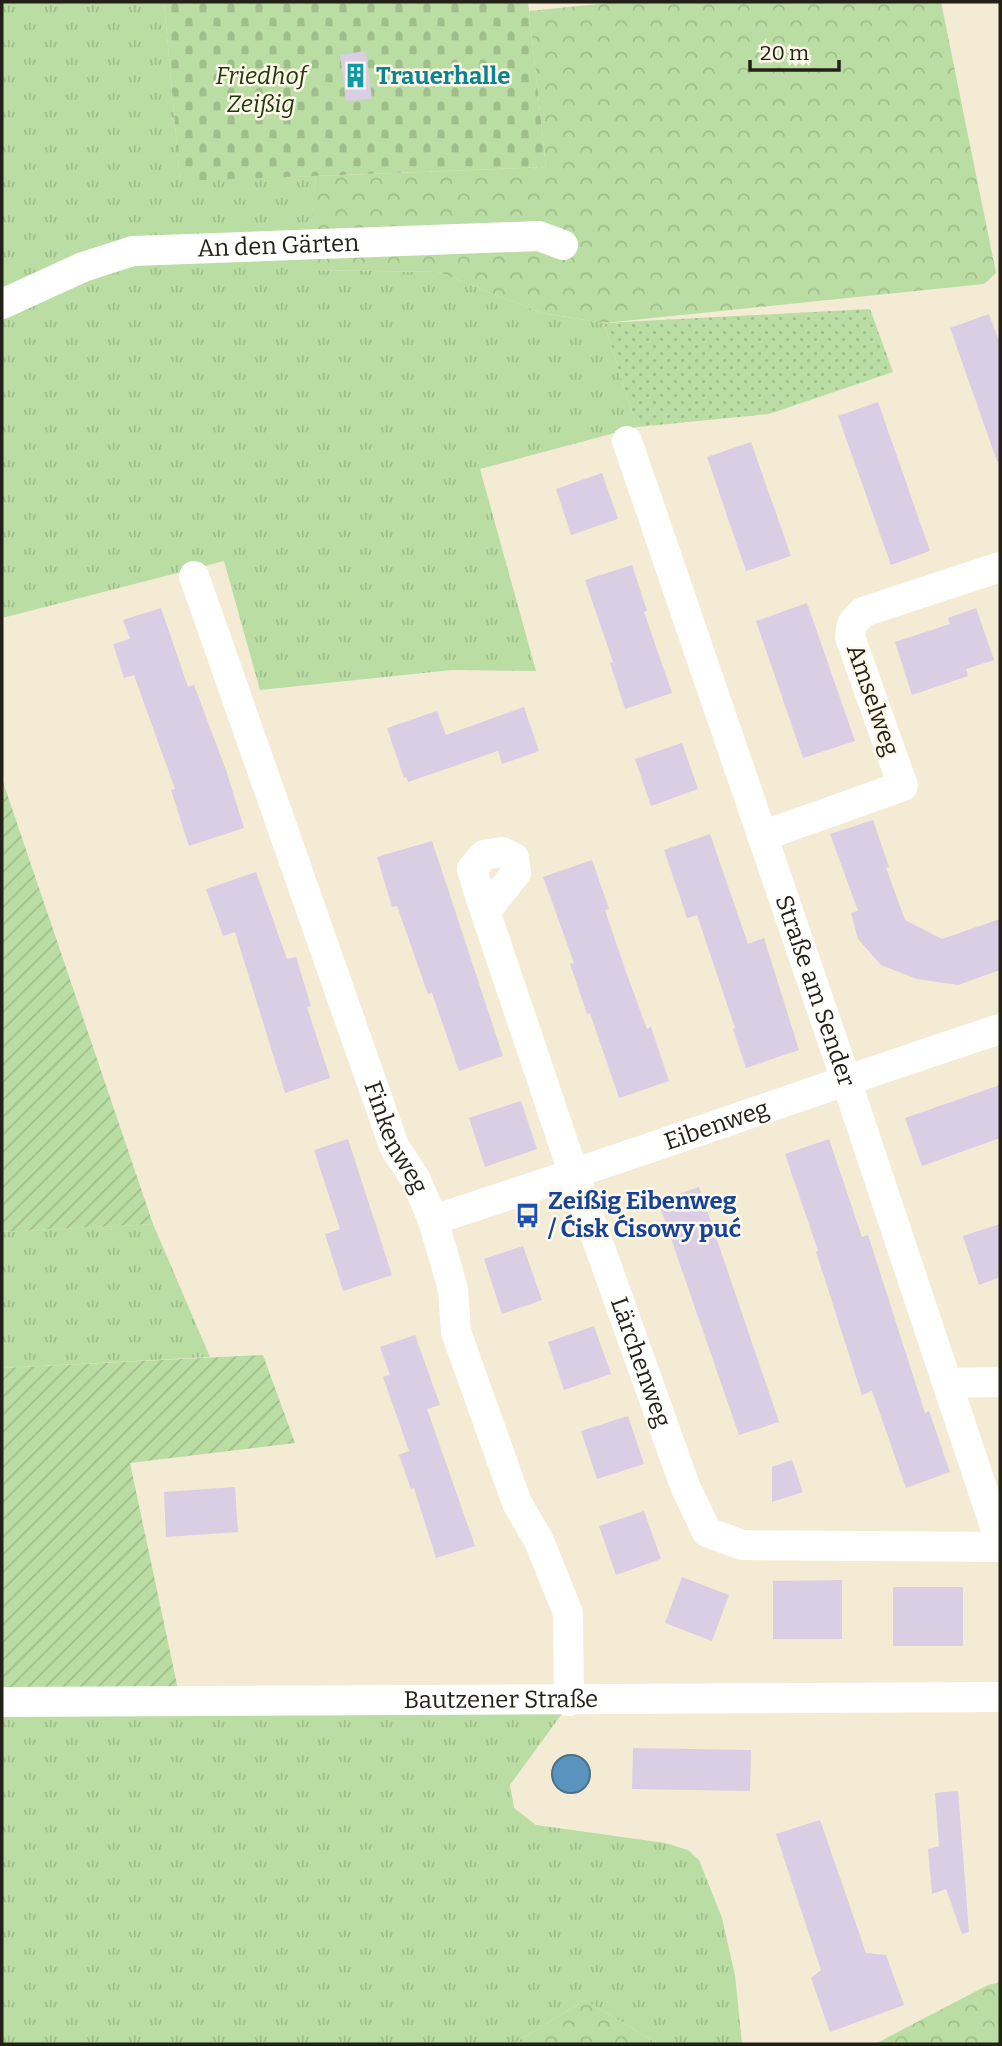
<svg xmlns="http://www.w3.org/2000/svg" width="1002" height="2046" viewBox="0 0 1002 2046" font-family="Bitter,serif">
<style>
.grass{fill:url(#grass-tufts)}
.forest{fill:url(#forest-crowns)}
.cemetery{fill:url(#cemetery-stones)}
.park{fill:url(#park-dots)}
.garden{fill:url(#garden-furrows)}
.water{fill:#5994be;stroke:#49718c;stroke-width:2}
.building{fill:#d9cee4}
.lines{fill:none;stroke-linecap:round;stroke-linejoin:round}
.minor{stroke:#fff;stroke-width:30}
.labels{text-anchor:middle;stroke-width:5;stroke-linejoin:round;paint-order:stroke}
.park-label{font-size:24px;font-style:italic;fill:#21380e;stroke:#fef8ea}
.culture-label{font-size:24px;font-weight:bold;fill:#0d838f;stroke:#fef8ea;text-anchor:start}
.street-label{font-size:24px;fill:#232017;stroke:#fef8ea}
.transit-label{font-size:24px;font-weight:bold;fill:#164399;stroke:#fef8ea;text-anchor:start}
</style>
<defs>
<pattern id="grass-tufts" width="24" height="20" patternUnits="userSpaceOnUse" patternTransform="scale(1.75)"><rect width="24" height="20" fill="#badda3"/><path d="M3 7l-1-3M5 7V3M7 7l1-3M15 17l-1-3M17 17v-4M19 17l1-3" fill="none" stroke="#a0bd8c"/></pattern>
<pattern id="forest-crowns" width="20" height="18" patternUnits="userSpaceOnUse" patternTransform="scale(1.75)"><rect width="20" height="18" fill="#badda3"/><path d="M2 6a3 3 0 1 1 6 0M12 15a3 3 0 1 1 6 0" fill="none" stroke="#a0bd8c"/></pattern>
<pattern id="cemetery-stones" width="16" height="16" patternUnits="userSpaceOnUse" patternTransform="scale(1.75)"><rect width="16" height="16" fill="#badda3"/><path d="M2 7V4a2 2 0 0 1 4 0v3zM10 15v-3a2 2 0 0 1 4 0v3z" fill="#a0bd8c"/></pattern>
<pattern id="park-dots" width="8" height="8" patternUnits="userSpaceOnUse" patternTransform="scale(1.75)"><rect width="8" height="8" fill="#badda3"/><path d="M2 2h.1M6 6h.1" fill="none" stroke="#a0bd8c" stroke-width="1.8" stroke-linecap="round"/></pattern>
<pattern id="garden-furrows" width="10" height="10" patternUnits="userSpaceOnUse" patternTransform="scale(1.75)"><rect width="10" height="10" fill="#badda3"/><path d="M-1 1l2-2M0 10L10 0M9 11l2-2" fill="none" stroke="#a0bd8c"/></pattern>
</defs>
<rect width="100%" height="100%" fill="#f4ebd4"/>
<g class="grass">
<polygon points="2,2 164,2 180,180 316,176 307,270 438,272 542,313 604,323 637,427 480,469 536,671 452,670 260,690 224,561 2,618"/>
<polygon points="153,1224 210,1357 2,1368 2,1232"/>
<polygon points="569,1704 510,1785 514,1808 536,1825 665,1843 688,1850 699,1860 722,1918 735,1975 742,2044 658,2044 585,2000 513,2044 2,2044 2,1711"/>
</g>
<g class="forest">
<polygon points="619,2 941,2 996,273 984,284 604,323 542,313 438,272 306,270 316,176 546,167 529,11"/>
<polygon points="1000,1982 1000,2044 875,2044 988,1985"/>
<polygon points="585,2000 658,2044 513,2044"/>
</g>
<polygon class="cemetery" points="164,2 528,2 546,167 180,181"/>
<polygon class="park" points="870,309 893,372 769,414 637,427 604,323"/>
<g class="garden">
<polygon points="2,779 153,1224 2,1232"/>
<polygon points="263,1355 295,1443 130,1463 179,1694 2,1689 2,1368"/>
</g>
<circle class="water" cx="571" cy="1774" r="19"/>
<g class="building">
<polygon points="366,51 372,99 346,101 340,55"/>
<polygon points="989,314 1000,344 1000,461 997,461 950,328"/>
<polygon points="878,402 930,551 891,565 838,416"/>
<polygon points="751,442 791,556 746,571 707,457"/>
<polygon points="602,473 618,519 571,535 556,489"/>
<polygon points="632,565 647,611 644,612 672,693 625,709 610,663 613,662 585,580"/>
<polygon points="807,603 855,741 803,758 756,621"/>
<polygon points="161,608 188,687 194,685 227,773 244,828 189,846 171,790 175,789 134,675 124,678 113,644 130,639 123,620"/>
<polygon points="976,608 994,660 966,669 968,676 912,695 895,642 950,624 948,618"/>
<polygon points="524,707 539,751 502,764 498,751 408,782 406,777 404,778 387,728 437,711 446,735"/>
<polygon points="682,743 698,789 651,806 635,759"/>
<polygon points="873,820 889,867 886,868 905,920 942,939 1000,919 1000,970 958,985 917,979 881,965 858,939 851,913 858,911 830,834"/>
<polygon points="710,834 748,944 764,938 799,1050 746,1068 733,1029 735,1028 697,915 687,918 664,850"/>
<polygon points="432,841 503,1056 459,1071 432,993 428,994 397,906 392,907 377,857"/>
<polygon points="592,860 609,909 605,910 626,972 647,1029 651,1027 669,1081 619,1098 590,1013 587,1014 570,964 574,963 543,877"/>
<polygon points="256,872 287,959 296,957 311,1006 307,1007 330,1078 285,1093 235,932 223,936 206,889"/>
<polygon points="1000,1085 1000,1138 922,1166 905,1118"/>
<polygon points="521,1101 537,1149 485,1167 469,1118"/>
<polygon points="348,1139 392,1275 343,1291 325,1234 340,1229 314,1150"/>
<polygon points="829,1139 862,1237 868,1235 925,1413 929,1411 950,1472 906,1488 872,1391 862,1395 816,1252 818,1251 785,1154"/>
<polygon points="699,1187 779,1422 739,1435 658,1201"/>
<polygon points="1000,1224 1000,1277 979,1285 963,1236"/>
<polygon points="523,1246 542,1300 502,1314 484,1259"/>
<polygon points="594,1326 611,1374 564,1390 548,1342"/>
<polygon points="415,1335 440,1405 427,1409 475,1546 436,1558 414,1488 411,1489 399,1455 409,1451 383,1377 390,1375 380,1347"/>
<polygon points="628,1416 644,1464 597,1479 581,1431"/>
<polygon points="792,1460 803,1492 772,1502 772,1467"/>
<polygon points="235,1487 238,1532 166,1537 164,1492"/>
<polygon points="644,1511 661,1559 616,1575 599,1526"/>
<polygon points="682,1577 729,1595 712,1641 665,1623"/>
<polygon points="842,1580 842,1639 773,1639 773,1581"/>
<rect x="893" y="1587" width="70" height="59"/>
<polygon points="633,1748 751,1750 750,1791 632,1789"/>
<polygon points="958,1791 969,1932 962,1934 946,1889 932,1894 928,1849 939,1846 935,1793"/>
<polygon points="820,1820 866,1953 886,1955 904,2005 830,2032 811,1978 821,1970 776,1834"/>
</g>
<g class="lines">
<g class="minor">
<path id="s1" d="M2,304L83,267L133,251L539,236L563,245"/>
<path id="s2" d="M627,441L846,1080L1000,1542"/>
<path id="s3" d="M194,576L394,1146L416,1180L433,1220L453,1289L456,1332L517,1503L539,1541L568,1613L569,1701"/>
<polyline points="762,836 903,786 850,637 852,624 863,612 1000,567"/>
<path id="s4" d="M486,911L516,873L514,858L502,852L484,855L472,869L480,896L574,1175L685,1486L707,1532L742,1545L1000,1547"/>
<path id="s5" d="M433,1220C623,1159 811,1091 1000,1029"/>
<polyline points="948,1383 1000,1382"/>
<path id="s6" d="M2,1702L1000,1697"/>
</g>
</g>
<defs>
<symbol id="building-bare" viewBox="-9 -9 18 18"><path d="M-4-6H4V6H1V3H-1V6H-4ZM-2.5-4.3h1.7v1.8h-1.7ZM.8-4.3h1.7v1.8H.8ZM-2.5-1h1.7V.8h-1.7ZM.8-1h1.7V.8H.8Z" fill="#0f9aa8" stroke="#fef8ea" stroke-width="2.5" paint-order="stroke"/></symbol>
<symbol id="bus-bare" viewBox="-9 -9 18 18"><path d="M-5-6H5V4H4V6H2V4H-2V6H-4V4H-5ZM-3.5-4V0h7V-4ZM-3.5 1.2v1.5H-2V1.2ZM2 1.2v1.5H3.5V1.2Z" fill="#1a4fb4" stroke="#fef8ea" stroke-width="2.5" paint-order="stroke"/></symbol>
</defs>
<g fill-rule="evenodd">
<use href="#building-bare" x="338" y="58" width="35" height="35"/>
<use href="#bus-bare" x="510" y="1198" width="35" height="35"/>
</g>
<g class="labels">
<g class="park-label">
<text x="261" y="84">Friedhof<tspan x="261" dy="28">Zeißig</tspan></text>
</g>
<g class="culture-label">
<text x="376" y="84">Trauerhalle</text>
</g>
<g class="street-label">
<text dy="8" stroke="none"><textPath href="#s1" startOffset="287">An den Gärten</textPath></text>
<text transform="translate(873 700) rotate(71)" y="8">Amselweg</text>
<text dy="8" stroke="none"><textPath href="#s2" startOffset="581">Straße am Sender</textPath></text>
<text dy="8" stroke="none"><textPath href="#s5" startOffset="299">Eibenweg</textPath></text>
<text dy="8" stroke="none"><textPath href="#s3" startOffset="597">Finkenweg</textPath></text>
<text dy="8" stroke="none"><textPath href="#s4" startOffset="635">Lärchenweg</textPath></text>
<text dy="8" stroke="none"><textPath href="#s6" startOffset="499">Bautzener Straße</textPath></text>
</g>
<g class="transit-label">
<text x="548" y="1209">Zeißig Eibenweg<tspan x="548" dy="28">/ Ćisk Ćisowy puć</tspan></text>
</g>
</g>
<rect width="1002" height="2046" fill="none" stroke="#232017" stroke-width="7"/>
<path d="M750 60v10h89v-10" fill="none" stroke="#232017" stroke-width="3.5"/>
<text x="760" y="60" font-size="21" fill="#232017" stroke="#fef8ea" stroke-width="5" paint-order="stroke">20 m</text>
</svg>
